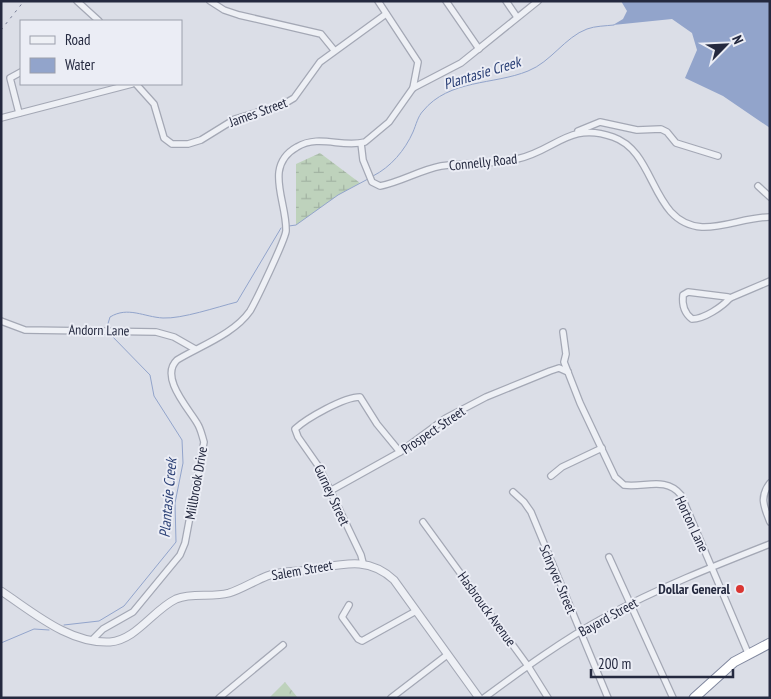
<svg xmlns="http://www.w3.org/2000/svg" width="771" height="699" viewBox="0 0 771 699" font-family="'PT Sans Narrow',sans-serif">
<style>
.wetland{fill:url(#wetland-marsh)}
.park{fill:url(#park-crowns)}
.water{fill:#92a4cb}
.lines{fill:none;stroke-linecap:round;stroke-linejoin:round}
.stream{stroke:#92a4cb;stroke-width:1}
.minor-casing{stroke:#a4a8b5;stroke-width:8}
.tertiary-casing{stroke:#a4a8b5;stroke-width:9}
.trunk-casing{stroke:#81889f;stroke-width:11}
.minor{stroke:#eef0f5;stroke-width:5.5}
.tertiary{stroke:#eef0f5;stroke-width:7}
.trunk{stroke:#fff;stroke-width:9}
.rail{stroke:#737a92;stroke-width:1;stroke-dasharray:2.5 5;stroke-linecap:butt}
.poi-dot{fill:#da3532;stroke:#ebedf5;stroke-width:2}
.labels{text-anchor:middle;stroke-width:4;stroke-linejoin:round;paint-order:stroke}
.street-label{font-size:14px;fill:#24293f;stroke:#ebedf5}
.poi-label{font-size:14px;font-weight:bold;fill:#24293f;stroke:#ebedf5;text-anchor:end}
.water-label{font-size:15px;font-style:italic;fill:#2b4076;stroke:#ebedf5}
</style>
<defs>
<pattern id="wetland-marsh" width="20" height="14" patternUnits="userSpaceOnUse" patternTransform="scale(1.25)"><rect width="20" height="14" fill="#bed2bc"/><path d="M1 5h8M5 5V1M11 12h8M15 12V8" fill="none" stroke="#a3b4a3"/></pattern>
<pattern id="park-crowns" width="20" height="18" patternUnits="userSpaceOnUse" patternTransform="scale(1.25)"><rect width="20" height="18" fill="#bed2bc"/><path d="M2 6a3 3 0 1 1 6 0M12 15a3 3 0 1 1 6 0" fill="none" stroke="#a3b4a3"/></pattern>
</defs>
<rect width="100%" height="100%" fill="#dbdee7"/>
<polygon class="wetland" points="320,153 360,183 338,195 296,225 296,164"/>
<polygon class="park" points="285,682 298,698 269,698"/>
<polygon class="water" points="621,1 770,1 770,128 723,96 685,78 697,50 692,33 672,19 613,25 623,19 627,11"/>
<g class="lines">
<g class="stream">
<path d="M373,176C391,167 405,150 413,132C416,125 418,116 423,111C449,79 494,85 528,71C551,62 565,37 587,29C595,26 605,26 614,25"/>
<polyline points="289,226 296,225 338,195 368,179"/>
<path d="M107,327L110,317C128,306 144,317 163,318C182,319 217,307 237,302L281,228"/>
<polyline points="64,625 99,621 124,606 176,542 175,503 183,463 182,440 154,396 150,375 110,334"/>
<polyline points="1,643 34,629 49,630"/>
</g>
<defs>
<g id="minor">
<polyline points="77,1 99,21"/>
<polyline points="210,1 224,10 239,15 321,34 334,50"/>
<polyline points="378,1 418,62 413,88"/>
<polyline points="446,1 479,49"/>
<polyline points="506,1 517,17"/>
<polyline points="136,84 154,104 164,138 172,144 188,144 201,140 235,119 284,104 294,98 320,62 386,14"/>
<polyline points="19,113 10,78 21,72"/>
<polyline points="1,118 132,84"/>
<polyline points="578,131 600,122 637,130 661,129 667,132 676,143 718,156"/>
<path d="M361,143L363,160L372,182L380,186C401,182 420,170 441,166C466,162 493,165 517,159C555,151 569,121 613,137C657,152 650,223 702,227C724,228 747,217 770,217"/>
<polyline points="758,186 770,197"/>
<path d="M688,292L728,297L730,298C722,307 704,319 692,319C684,313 682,304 683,295Z"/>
<polyline points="730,298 770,281"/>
<polyline points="1,321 25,330 156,332 174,337 195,349"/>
<path d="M563,332L566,354L564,362L580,403L615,477L624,485C644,488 666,476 681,495L748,653"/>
<polyline points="551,476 562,467 602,448"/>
<path d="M770,483C759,497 764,507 770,522"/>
<polyline points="330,491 400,452 446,418 486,397 550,371 559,368 568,372"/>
<polyline points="513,492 524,502 531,512 608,698"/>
<polyline points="423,522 528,666 548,698"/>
<polyline points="609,557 673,698"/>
<path d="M363,563L361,555L319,467L298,437L295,429C307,418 344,397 360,397L377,424L400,452"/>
<polyline points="349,605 342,617 358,639 362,641 416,611"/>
<path d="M93,639L103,629L133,612L180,555L185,543L204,442C202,436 201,429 197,423C189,409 159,377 177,360C200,346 234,334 250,311C256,301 285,240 286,231C287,201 263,166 297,147C319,134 342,148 365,142L389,122L413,88L461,63L538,1"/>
<polyline points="219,698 283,645"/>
<polyline points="391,698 447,655"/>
<path d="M484,698C523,669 563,640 605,617C658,588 714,566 770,544"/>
</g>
<path id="tertiary" d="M1,591C33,612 69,644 110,642C136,640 153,610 176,599C193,592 211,598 229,593C242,589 254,581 267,576C280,571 294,572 308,570C341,565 367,555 394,580L479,698"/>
<polyline id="trunk" points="694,698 734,662 770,643"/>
</defs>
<use href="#minor" class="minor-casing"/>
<use href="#tertiary" class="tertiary-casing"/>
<use href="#trunk" class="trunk-casing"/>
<use href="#minor" class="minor"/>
<use href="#tertiary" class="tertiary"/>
<use href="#trunk" class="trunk"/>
<polyline class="rail" points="1,30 24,1"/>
</g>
<circle class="poi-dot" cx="740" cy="589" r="5"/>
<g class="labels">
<g class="street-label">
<text transform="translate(258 112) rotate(-20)" y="5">James Street</text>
<text transform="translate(483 162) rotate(-6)" y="5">Connelly Road</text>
<text transform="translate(99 330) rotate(1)" y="5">Andorn Lane</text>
<text transform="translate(433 430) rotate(-34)" y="5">Prospect Street</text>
<text transform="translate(196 483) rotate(-80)" y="5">Millbrook Drive</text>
<text transform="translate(332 495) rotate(65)" y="5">Gurney Street</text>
<text transform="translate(692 524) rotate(65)" y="5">Horton Lane</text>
<text transform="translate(302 570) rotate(-10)" y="5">Salem Street</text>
<text transform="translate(558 579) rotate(67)" y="5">Schryver Street</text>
<text transform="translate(487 609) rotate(54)" y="5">Hasbrouck Avenue</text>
<text transform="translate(608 617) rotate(-29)" y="5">Bayard Street</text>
</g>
<g class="poi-label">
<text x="730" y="594">Dollar General</text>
</g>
<g class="water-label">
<text transform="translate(482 73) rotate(-17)" y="5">Plantasie Creek</text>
<text transform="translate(168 498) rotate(-85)" y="5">Plantasie Creek</text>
</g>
</g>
<rect width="771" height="699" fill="none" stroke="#24293f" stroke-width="5"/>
<rect x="20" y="20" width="162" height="65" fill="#ebedf5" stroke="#9b9fac"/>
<rect x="30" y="36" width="25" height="8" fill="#eef0f5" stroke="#9b9fac"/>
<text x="65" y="45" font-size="15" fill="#24293f">Road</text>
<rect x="30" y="58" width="25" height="15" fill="#92a4cb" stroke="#9b9fac"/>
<text x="65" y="70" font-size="15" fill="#24293f">Water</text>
<g transform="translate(726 45) rotate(66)" stroke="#ebedf5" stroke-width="4" paint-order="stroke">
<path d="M0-4L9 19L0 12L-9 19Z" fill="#24293f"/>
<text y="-8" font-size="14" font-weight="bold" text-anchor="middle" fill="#24293f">N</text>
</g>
<path d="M591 669v8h142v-8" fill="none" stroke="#24293f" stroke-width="2.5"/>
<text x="598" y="669" font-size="15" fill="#24293f" stroke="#ebedf5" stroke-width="4" paint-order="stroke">200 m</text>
</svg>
